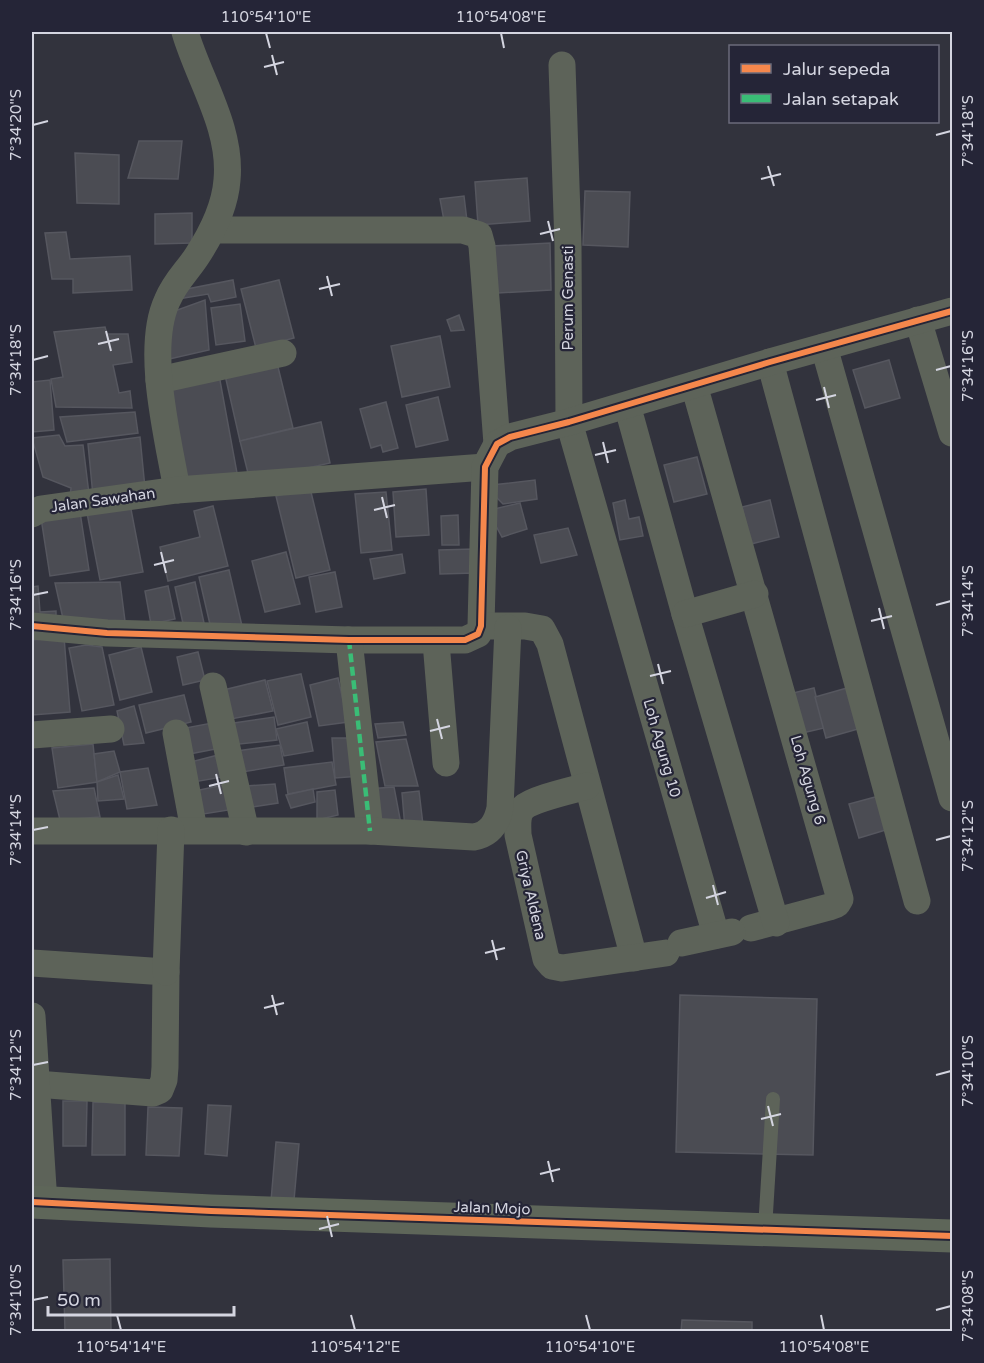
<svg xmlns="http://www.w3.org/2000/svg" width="984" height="1363" viewBox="0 0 984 1363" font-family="'Varela Round',sans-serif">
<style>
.building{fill:#4b4c53;stroke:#56575f;stroke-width:1.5}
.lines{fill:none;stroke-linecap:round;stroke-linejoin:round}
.lane{stroke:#5d6359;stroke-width:14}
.street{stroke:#5d6359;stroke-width:27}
.secondary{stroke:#5e6659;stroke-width:33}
.quiet{stroke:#3abd76;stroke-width:4.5;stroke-dasharray:9 4.5;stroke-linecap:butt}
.cycleway-casing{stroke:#252537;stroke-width:10}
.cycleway{stroke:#f5874c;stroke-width:6}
.ticks{fill:none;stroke:#d4d5e0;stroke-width:2}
.labels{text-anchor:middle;stroke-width:4.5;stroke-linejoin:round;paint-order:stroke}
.street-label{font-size:15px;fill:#d4d5e0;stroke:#252537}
.neatline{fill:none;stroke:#d4d5e0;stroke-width:2}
.ticks-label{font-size:15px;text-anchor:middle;fill:#d4d5e0}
</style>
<rect width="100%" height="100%" fill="#32333d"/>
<g class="building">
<polygon points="139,141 182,141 178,179 128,178"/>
<polygon points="75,153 119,155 119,204 77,203"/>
<polygon points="527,178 530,221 478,225 475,182"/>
<polygon points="585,191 630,192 628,247 583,245"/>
<polygon points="464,196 467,221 445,226 440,199"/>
<polygon points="192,213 192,243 155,244 155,214"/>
<polygon points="66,232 70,259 130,256 132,290 73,293 73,279 52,279 45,233"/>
<polygon points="550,243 551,290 498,293 492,246"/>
<polygon points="233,280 236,297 211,302 208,294 172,300 177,291"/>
<polygon points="279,280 294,338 256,348 241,289"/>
<polygon points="205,300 209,350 165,360 169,313"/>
<polygon points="240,304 245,341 216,345 211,308"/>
<polygon points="459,315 464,330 451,331 447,320"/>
<polygon points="105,327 107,334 128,334 132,362 113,365 119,393 130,391 132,408 56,407 51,379 63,377 54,332"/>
<polygon points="440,336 450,387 402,397 391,346"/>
<polygon points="889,360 900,398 865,408 853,370"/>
<polygon points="277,363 293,428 240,441 225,375"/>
<polygon points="219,375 237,473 181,484 163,386"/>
<polygon points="50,380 54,430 32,432 32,382"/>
<polygon points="438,397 448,440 416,447 406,405"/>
<polygon points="386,402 398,448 383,452 381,445 371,448 360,409"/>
<polygon points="135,412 138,433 67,442 60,417"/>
<polygon points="321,422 330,463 250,481 240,441"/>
<polygon points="59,435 65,446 83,445 89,494 70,497 71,488 43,477 32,438"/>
<polygon points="140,437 145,488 93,496 88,444"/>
<polygon points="697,457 707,494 674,502 664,465"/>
<polygon points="535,480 537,499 503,504 494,495 492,485"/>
<polygon points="310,488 330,570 296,578 276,496"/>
<polygon points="426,489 429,535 396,537 393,492"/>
<polygon points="386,492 392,550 361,553 355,494"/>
<polygon points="625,500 629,519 639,517 643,536 620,540 613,503"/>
<polygon points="770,500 779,537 751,544 742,507"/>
<polygon points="520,503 527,529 502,537 496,526 494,509"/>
<polygon points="130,504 143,572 100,580 87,513"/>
<polygon points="213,506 228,566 168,581 160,547 200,537 194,511"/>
<polygon points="80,512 89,570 50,576 41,518"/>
<polygon points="458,515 459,545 442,545 441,516"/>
<polygon points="568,528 577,555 541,563 534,535"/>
<polygon points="474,549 475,573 440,574 439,550"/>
<polygon points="286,552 300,604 265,612 252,561"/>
<polygon points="402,554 405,573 374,579 370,559"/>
<polygon points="229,570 242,626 212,633 199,577"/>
<polygon points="335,572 342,607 316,612 309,577"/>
<polygon points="120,582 125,621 64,623 55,583"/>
<polygon points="195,582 204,623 184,628 175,587"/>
<polygon points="38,586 40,612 56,611 56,621 32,622 32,587"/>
<polygon points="168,586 175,619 151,624 145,591"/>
<polygon points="64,637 70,712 32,715 32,640"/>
<polygon points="86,645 102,647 114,705 82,711 69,648"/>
<polygon points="141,647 152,692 120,700 109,655"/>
<polygon points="198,652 205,680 183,685 177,657"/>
<polygon points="301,674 311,717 278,725 267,681"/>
<polygon points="338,678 348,722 319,726 310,685"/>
<polygon points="265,680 273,711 231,719 223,690"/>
<polygon points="814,688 824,728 802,733 793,693"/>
<polygon points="847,688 858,729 826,738 815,697"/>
<polygon points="184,695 191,722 146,733 139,705"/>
<polygon points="134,706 144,743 124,745 117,711"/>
<polygon points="274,717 277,740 230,745 227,724"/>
<polygon points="307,722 313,751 284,756 276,729"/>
<polygon points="403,722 406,735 378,738 375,724"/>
<polygon points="212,723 221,748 184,755 180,729"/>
<polygon points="332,738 356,738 361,776 335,778"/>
<polygon points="406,739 418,786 385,786 376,742"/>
<polygon points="93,744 97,782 58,788 52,748"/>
<polygon points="280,745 284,765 242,772 237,751"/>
<polygon points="114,751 120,772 97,782 94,754"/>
<polygon points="222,754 228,776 188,783 183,764"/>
<polygon points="332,762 336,785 288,794 284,768"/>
<polygon points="148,768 157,805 127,809 120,772"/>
<polygon points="118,775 124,799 98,801 97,782"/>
<polygon points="228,784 235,809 197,815 190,792"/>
<polygon points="275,784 278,803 252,807 246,786"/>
<polygon points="394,787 401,824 370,827 366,789"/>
<polygon points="94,788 100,817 60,820 53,791"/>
<polygon points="313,789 315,802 291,808 286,795"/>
<polygon points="335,790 338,815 317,820 317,792"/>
<polygon points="419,791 423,825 405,829 402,793"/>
<polygon points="879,796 889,829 859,838 849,804"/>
<polygon points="680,995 817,999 813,1155 676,1152"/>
<polygon points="63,1101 87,1101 86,1146 63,1146"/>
<polygon points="93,1102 125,1103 125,1155 92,1155"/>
<polygon points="208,1105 231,1106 227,1156 205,1154"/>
<polygon points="148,1107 182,1108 179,1156 146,1155"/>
<polygon points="276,1142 299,1144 294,1200 271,1201"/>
<polygon points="110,1259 111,1332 65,1332 63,1260"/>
<polygon points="682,1320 752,1322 752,1332 681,1332"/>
</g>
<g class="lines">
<polyline class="lane" points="765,1229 773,1099"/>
<g class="street">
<polyline points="562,65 568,245 569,422 716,935"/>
<polyline points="213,230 463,230 479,235 482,246 497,444"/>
<polyline points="918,320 952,433"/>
<polyline points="824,347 952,798"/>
<polyline points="770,362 917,901"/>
<polyline points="159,380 283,353"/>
<polyline points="694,385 840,899 837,904 829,907 751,928"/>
<polyline points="631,419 685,614 776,923"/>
<path d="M177,490C168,438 145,349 167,301C176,280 186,273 197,256C212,233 225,207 227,180C232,128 199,80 185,32"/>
<polyline points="32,514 41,509 177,490 485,467"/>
<polyline points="685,614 755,594"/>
<polyline points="32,626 107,633 349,640 465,640 478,634 481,626 485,467 497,444 510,437 569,422 770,362 952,311"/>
<polyline points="491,626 525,626 542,629 550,644 634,958"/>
<polyline points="349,640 370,831"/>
<polyline points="436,642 446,763"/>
<polyline points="213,686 246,832"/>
<polyline points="176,733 194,830"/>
<polyline points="32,735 111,729"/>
<path d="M587,786C573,790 532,799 523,808C516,815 518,826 518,835L546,959L552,966L562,968L666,953"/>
<path d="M32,831H370L474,837C490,834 497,823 500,808L508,628"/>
<polyline points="681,943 732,932"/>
<polyline points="32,963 166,972 165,1067 164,1080 160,1090 153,1093 36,1084"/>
<polyline points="166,972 171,830"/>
<polyline points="32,1016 44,1203"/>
</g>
<polyline class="secondary" points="32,1202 211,1211 952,1236"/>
<polyline class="quiet" points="349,640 370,831"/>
<defs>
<g id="cycleway">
<polyline points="32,626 107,633 349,640 465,640 478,634 481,626 485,467 497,444 510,437 569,422 770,362 952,311"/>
<polyline points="32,1202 211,1211 952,1236"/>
</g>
</defs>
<use href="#cycleway" class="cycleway-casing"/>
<use href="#cycleway" class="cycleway"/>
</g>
<path class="ticks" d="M266,33L270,48M501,33L504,48M272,55L277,75M264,67L284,62M33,125L48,121M936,135L951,131M768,166L774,186M761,179L781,174M548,221L553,241M540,234L560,229M327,276L332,296M319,289L340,284M106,331L111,351M98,344L119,339M33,360L48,356M936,370L951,366M824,387L829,408M816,400L836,395M603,442L608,463M595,455L616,450M382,497L387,518M374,510L395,505M161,552L166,573M154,565L174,560M33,595L48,592M936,605L951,601M879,608L884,629M871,621L892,616M658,664L663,684M650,676L671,671M437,719L442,739M430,731L450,726M216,774L221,794M209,786L229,781M33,830L48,827M936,840L951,836M713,885L718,905M706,898L726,892M492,940L497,960M485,953L505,948M272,995L277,1015M264,1008L284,1003M33,1065L48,1062M936,1075L951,1071M768,1106L773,1126M761,1119L781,1114M548,1161L553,1182M540,1174L560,1169M327,1216L332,1237M319,1229L339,1224M33,1300L48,1297M936,1310L951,1306M117,1315L121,1330M351,1315L355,1330M586,1315L590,1330M821,1315L824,1330"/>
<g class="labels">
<g class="street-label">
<text transform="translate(568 298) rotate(-90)" y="5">Perum Genasti</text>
<text transform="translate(103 500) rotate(-8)" y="5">Jalan Sawahan</text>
<text transform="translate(662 748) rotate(74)" y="5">Loh Agung 10</text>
<text transform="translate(808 780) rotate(74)" y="5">Loh Agung 6</text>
<text transform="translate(531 895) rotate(77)" y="5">Griya Aldena</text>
<text transform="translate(492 1208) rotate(2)" y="5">Jalan Mojo</text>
</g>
</g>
<rect width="984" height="1363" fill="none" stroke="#252537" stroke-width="66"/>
<rect x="729" y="45" width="210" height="78" fill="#252537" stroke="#6b6b7b" stroke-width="1.5"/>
<rect x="741" y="64" width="30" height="9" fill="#f5874c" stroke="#6b6b7b" stroke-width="1.5"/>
<text x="783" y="75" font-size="18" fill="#d4d5e0">Jalur sepeda</text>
<rect x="741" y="94" width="30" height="9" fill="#3abd76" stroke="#6b6b7b" stroke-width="1.5"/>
<text x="783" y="105" font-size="18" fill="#d4d5e0">Jalan setapak</text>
<path d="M48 1306v9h186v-9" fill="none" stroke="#d4d5e0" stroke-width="3"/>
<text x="57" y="1306" font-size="18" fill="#d4d5e0" stroke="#252537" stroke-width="4.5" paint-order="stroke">50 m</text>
<rect x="33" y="33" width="918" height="1297" class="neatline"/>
<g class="ticks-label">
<text x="266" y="22">110°54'10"E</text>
<text x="501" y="22">110°54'08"E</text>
<text transform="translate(16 125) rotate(-90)" y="5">7°34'20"S</text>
<text transform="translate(968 131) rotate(-90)" y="5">7°34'18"S</text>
<text transform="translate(16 360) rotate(-90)" y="5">7°34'18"S</text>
<text transform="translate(968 366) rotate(-90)" y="5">7°34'16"S</text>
<text transform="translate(16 595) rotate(-90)" y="5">7°34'16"S</text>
<text transform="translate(968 601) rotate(-90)" y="5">7°34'14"S</text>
<text transform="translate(16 830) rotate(-90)" y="5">7°34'14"S</text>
<text transform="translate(968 836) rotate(-90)" y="5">7°34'12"S</text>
<text transform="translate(16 1065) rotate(-90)" y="5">7°34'12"S</text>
<text transform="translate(968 1071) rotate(-90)" y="5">7°34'10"S</text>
<text transform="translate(16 1300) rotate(-90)" y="5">7°34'10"S</text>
<text transform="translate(968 1306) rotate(-90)" y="5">7°34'08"S</text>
<text x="121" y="1352">110°54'14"E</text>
<text x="355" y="1352">110°54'12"E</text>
<text x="590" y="1352">110°54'10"E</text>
<text x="824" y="1352">110°54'08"E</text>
</g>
</svg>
